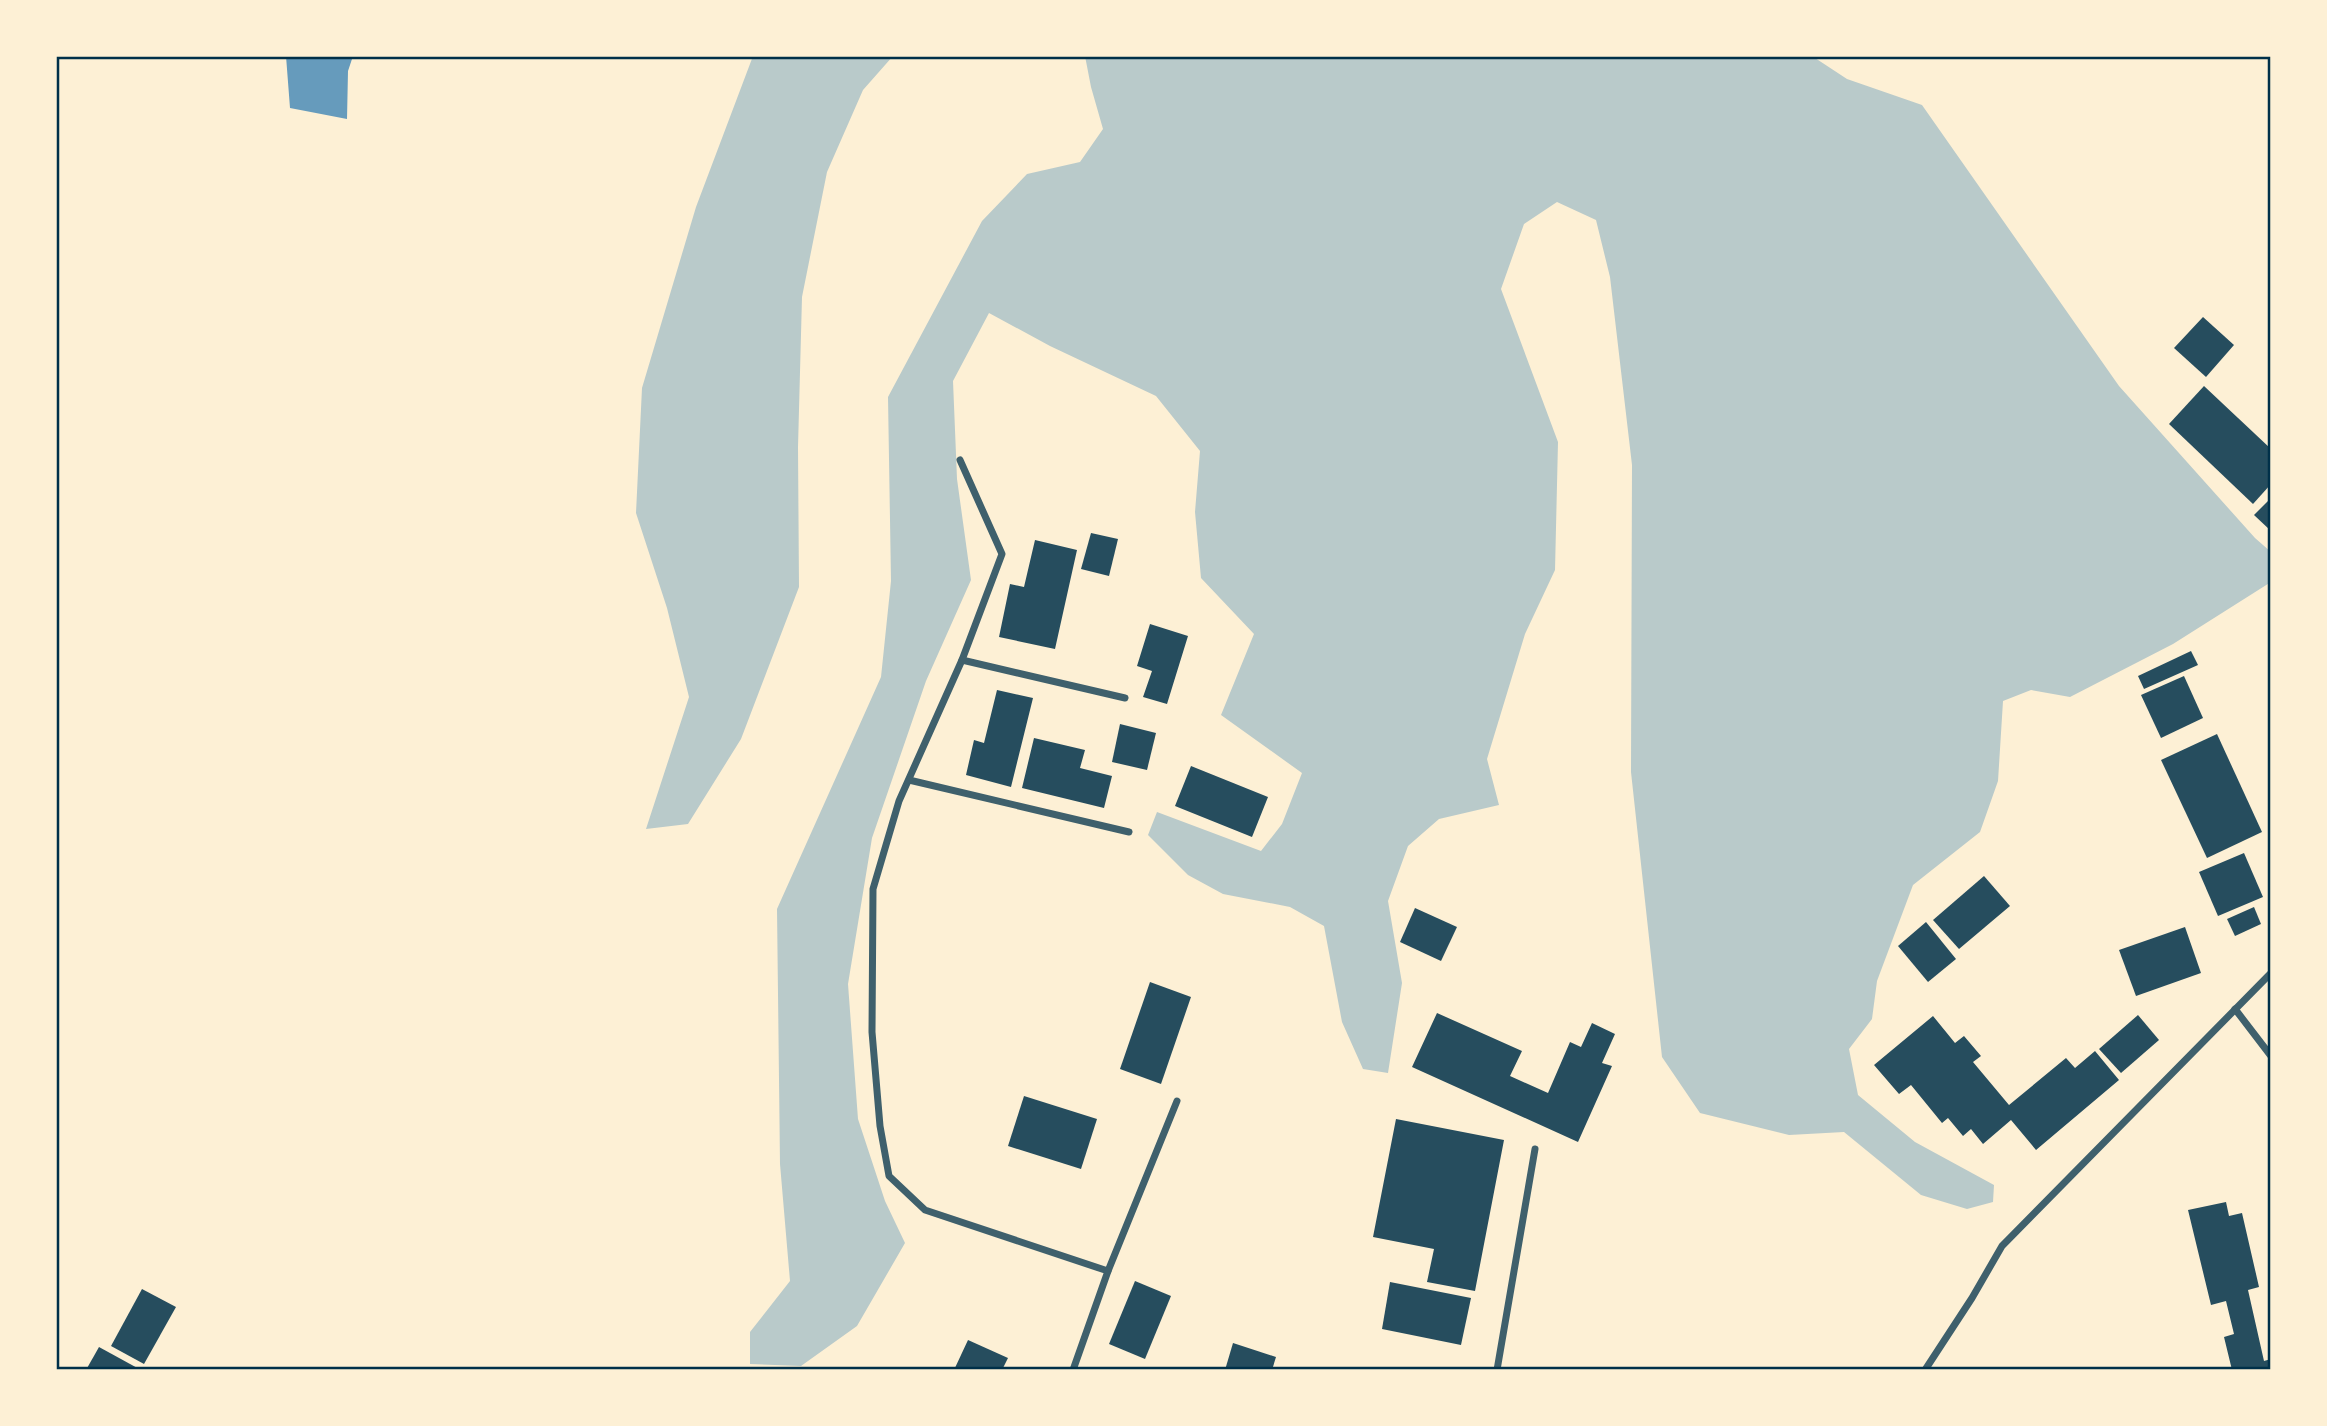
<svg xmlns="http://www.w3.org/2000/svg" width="2327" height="1426" viewBox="0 0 2327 1426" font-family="'Fira Sans Condensed',sans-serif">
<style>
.green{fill:#b9caca}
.water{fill:#669bbc}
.building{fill:#264d5e}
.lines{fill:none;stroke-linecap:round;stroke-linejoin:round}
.minor{stroke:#3f606c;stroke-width:7}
.neatline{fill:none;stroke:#003049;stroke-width:2.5}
</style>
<rect width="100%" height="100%" fill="#fdf0d5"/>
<g class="green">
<polygon points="753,56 893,56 863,90 827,172 802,297 798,447 799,587 741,739 688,824 646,829 689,697 667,608 636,513 642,388 696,207"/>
<polygon points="1085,56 1812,56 1847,79 1922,105 2119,386 2255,538 2271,552 2271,582 2173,644 2070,697 2031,690 2003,701 1998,781 1980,832 1913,885 1877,981 1872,1019 1849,1049 1858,1095 1915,1142 1994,1185 1993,1202 1967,1209 1921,1195 1844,1132 1789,1135 1700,1113 1662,1057 1631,772 1632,465 1610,277 1596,220 1557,202 1524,224 1501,289 1558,442 1555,570 1525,634 1487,759 1499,805 1439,819 1408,846 1388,901 1402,983 1388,1073 1363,1069 1342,1022 1324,926 1290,907 1223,894 1188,875 1148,835 1157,812 1261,851 1282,824 1302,773 1221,715 1254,634 1201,578 1195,512 1200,451 1156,396 1050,346 989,313 953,381 957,479 971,580 926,681 872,838 848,984 858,1119 885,1201 905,1243 857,1326 801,1366 750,1364 750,1332 790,1281 780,1164 777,909 881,677 891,581 888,397 982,221 1027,174 1080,162 1103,129 1091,87"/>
</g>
<polygon class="water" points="286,56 353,56 348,71 347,119 290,108"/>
<g class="building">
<polygon points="2203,317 2234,345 2206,377 2174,348"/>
<polygon points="2204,386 2271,449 2271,484 2253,504 2169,424"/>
<polygon points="2271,498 2271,531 2254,515"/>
<polygon points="1091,533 1118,539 1109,576 1081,569"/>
<polygon points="1035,540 1077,550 1055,649 999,637 1010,584 1024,587"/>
<polygon points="1150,624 1188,636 1167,704 1143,697 1152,671 1137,666"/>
<polygon points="2191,651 2198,665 2144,689 2138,676"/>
<polygon points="2184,676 2203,718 2161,738 2141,695"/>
<polygon points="997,690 1033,698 1011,787 966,775 974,740 984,743"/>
<polygon points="1120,724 1156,733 1147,770 1112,762"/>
<polygon points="2217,734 2262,832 2207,858 2161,760"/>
<polygon points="1034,738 1085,750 1080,768 1112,776 1104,808 1022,788"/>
<polygon points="1191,766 1268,797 1252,837 1175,806"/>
<polygon points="2244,853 2263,897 2218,916 2199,872"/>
<polygon points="1984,876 2010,906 1959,949 1933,920"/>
<polygon points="2254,907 2261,924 2235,936 2227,919"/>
<polygon points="1415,908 1457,927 1441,961 1400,942"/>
<polygon points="1926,922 1956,959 1928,982 1898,946"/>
<polygon points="2185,927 2201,973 2136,996 2119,950"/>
<polygon points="1150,982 1191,997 1161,1084 1120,1069"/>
<polygon points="1437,1013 1522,1051 1510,1076 1548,1093 1570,1042 1581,1047 1592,1023 1615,1034 1602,1063 1612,1066 1578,1142 1412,1067"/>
<polygon points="2138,1015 2159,1040 2121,1073 2099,1049"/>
<polygon points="1933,1016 1955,1043 1964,1036 1981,1056 1973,1062 2009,1105 2066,1058 2075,1068 2095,1051 2119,1080 2036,1150 2011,1120 1983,1144 1971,1129 1963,1136 1948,1118 1942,1123 1911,1085 1899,1094 1874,1065"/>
<polygon points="1024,1096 1097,1119 1081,1169 1008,1146"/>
<polygon points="1396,1119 1504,1140 1475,1291 1427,1282 1434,1249 1373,1237"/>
<polygon points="2226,1202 2229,1216 2242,1213 2259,1287 2248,1290 2264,1361 2271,1359 2271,1370 2259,1370 2258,1367 2232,1370 2224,1337 2234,1334 2226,1301 2211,1305 2188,1210"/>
<polygon points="1135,1281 1171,1296 1145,1359 1109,1344"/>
<polygon points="1390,1282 1471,1298 1461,1345 1382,1329"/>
<polygon points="142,1289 176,1307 144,1364 111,1346"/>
<polygon points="968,1340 1008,1358 1002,1370 954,1370"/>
<polygon points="1233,1343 1276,1357 1272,1370 1225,1370"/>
<polygon points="99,1347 141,1370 86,1370"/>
</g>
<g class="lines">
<g class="minor">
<polyline points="960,460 1002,554 962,660 899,801 873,889 872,1032 880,1126 889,1176 925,1210 1108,1271 1073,1370"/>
<polyline points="962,660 1125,698"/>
<polyline points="909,780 1129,832"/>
<polyline points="2235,1009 2271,1056"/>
<polyline points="1108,1271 1177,1101"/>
<polyline points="1497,1370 1535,1149"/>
<polyline points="1925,1370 1972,1298 2002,1246 2271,973"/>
</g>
</g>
<rect width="2327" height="1426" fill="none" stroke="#fdf0d5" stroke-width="116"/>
<rect x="58" y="58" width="2211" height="1310" class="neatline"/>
</svg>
